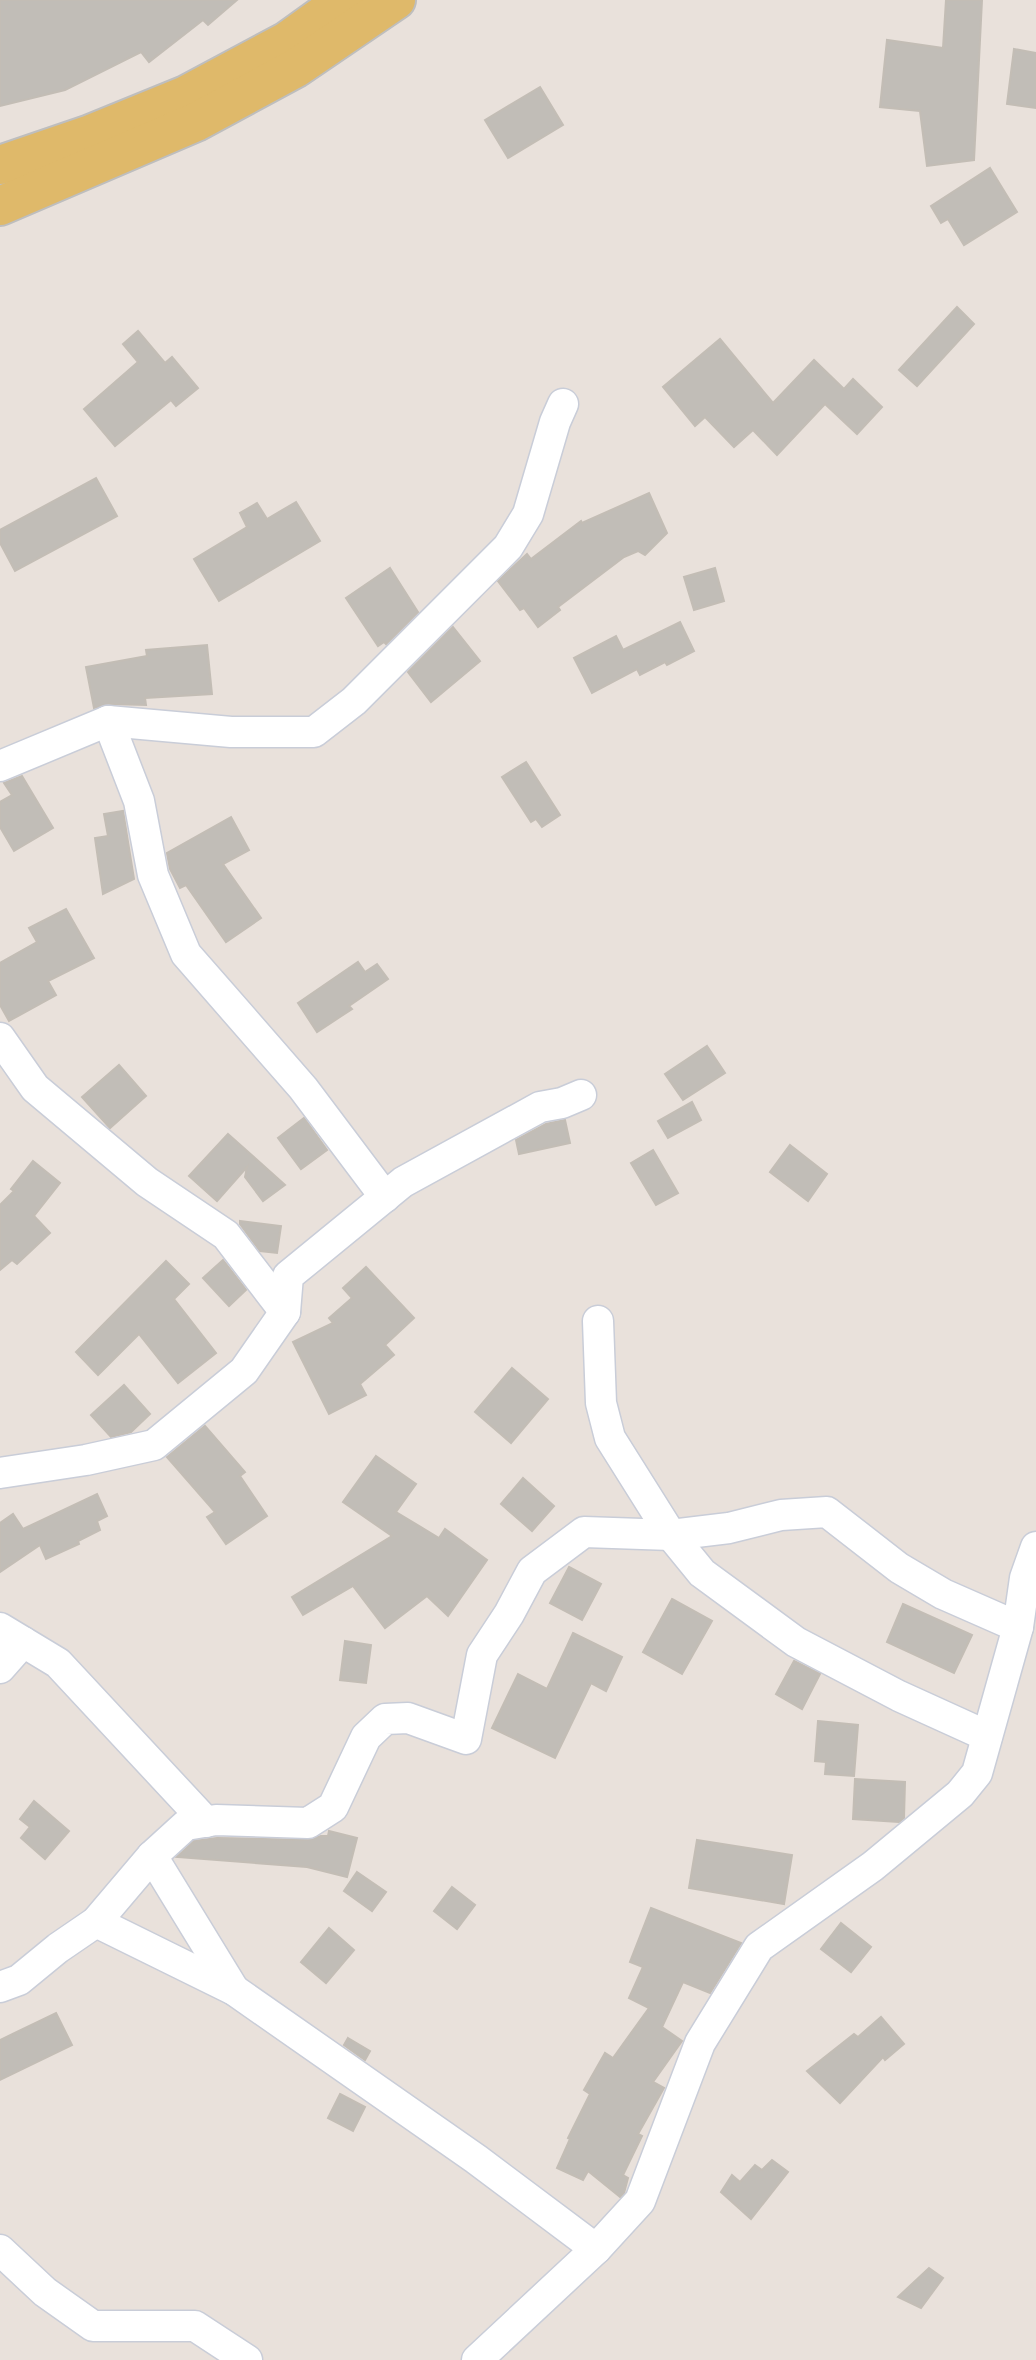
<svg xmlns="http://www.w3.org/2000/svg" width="1036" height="2360" viewBox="0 0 1036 2360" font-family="'Exo 2',sans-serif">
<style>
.building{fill:#c1bdb7;stroke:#c3bdb5;stroke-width:2}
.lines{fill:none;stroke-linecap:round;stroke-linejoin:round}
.minor-casing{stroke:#c9cdd8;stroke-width:33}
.primary-casing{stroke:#bebebe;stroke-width:42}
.minor{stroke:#fff;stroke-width:30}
.primary{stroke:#dfb96a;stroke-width:38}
</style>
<rect width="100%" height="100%" fill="#e9e1db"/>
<g class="building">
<polygon points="0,0 237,0 208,25 203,20 149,62 141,52 65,90 0,106"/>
<polygon points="946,0 982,0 974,160 927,166 920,111 880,107 887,40 943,48"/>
<polygon points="1014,49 1036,53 1036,108 1007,104"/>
<polygon points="540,87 563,125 508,158 485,120"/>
<polygon points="990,168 1017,212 964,245 948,219 941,223 931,206"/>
<polygon points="957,307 974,324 917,386 899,370"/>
<polygon points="138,331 165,363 172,357 198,388 176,406 171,400 115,446 84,409 138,362 123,344"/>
<polygon points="720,339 773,403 814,360 844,389 853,379 882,407 857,434 825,404 777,455 753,430 734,447 705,417 695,426 663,387"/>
<polygon points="96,478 117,516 15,571 0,543 0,530"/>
<polygon points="649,493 667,533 645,555 638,551 624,557 558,607 560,610 538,627 524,608 520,610 498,581 527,554 531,559 581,521 582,523"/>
<polygon points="296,502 320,541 219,601 194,559 247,527 240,513 257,503 267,519"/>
<polygon points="390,568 418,612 386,644 384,642 378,646 346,598"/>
<polygon points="715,568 724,601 694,610 684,577"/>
<polygon points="680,622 694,651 667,665 665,662 640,675 637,669 592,693 574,658 616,636 623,650"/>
<polygon points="453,627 480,661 431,702 408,672"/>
<polygon points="207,645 212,694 145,698 146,705 109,704 94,708 86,667 147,656 146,650"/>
<polygon points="526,762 560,815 542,827 536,819 531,822 502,777"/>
<polygon points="22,776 53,828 14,851 0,827 0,802 12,795 4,783"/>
<polygon points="123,811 134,879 103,894 95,838 108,836 104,814"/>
<polygon points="231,817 249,850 223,864 261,918 226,942 186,885 180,888 170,869 167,853"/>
<polygon points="66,909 94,958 48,981 56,995 9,1021 0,1005 0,963 37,942 29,928"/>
<polygon points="358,962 365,972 377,964 388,979 349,1006 352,1009 317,1032 298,1003"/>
<polygon points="707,1046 725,1073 683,1100 665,1074"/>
<polygon points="119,1065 146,1096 110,1128 82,1097"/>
<polygon points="692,1102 701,1120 668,1138 658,1121"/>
<polygon points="304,1118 327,1150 301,1169 278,1138"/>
<polygon points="565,1120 570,1143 519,1154 516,1140 546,1124"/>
<polygon points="228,1134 255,1158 285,1185 263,1201 245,1177 247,1167 217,1201 189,1176"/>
<polygon points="790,1145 827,1174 808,1201 770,1172"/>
<polygon points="653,1150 678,1193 656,1205 631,1163"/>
<polygon points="33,1161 60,1183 34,1216 50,1233 17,1264 12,1260 0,1270 0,1205 14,1191 11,1189"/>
<polygon points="240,1221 281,1226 277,1253 260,1251 240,1224"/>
<polygon points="223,1260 246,1290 229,1306 203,1278"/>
<polygon points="166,1261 189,1284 174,1299 216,1353 178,1383 139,1334 98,1375 76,1352"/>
<polygon points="366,1267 414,1318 385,1345 394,1355 360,1384 366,1395 329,1414 293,1342 333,1323 329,1318 352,1298 343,1288"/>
<polygon points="512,1368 548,1399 511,1443 475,1412"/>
<polygon points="124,1385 150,1414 131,1432 111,1437 91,1415"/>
<polygon points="205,1426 245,1472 240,1476 267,1516 226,1544 207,1517 215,1512 167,1457"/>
<polygon points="376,1456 416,1484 396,1512 439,1538 445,1529 487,1560 448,1616 427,1596 385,1628 353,1586 303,1615 292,1597 392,1536 343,1502"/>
<polygon points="523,1478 554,1506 532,1531 501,1504"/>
<polygon points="97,1494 107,1516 97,1521 100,1530 78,1541 79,1544 46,1559 40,1545 0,1572 0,1523 13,1514 23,1529"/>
<polygon points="569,1567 601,1584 582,1620 550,1603"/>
<polygon points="672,1599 712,1621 682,1674 643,1652"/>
<polygon points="903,1604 972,1635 954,1673 887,1642"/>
<polygon points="573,1633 622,1657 606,1691 591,1683 555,1758 492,1728 518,1674 547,1689"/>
<polygon points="345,1641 371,1645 366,1683 340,1680"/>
<polygon points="794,1661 820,1674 802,1709 776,1694"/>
<polygon points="818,1721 858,1725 854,1776 825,1774 826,1762 815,1761"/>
<polygon points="855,1779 905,1782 904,1818 899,1822 853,1819"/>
<polygon points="34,1801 69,1831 45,1859 21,1838 30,1827 20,1819"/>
<polygon points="329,1831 357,1838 347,1877 307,1867 177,1857 194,1841 217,1838 307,1840 321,1836 328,1836"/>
<polygon points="697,1840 792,1855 784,1904 689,1888"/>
<polygon points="357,1872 386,1892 372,1911 344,1891"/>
<polygon points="452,1887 475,1905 457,1929 434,1911"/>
<polygon points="651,1908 741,1943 710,1993 683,1982 662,2027 682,2041 653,2082 664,2088 638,2134 642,2136 623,2175 628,2178 624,2193 620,2197 588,2171 583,2180 557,2168 570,2139 568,2138 590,2094 584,2090 605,2053 613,2058 649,2008 629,1998 643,1967 630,1962"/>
<polygon points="841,1923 871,1947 851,1972 821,1949"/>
<polygon points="329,1928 354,1950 326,1983 301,1962"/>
<polygon points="56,2013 72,2045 0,2080 0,2040"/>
<polygon points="881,2017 904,2044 885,2060 883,2057 840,2103 807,2071 854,2034 858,2037"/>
<polygon points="348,2038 370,2051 365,2060 344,2045"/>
<polygon points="340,2094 365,2107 353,2131 328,2118"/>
<polygon points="772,2160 788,2172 751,2219 721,2192 732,2175 740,2182 755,2165 762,2170"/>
<polygon points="929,2268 943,2278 921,2308 898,2297"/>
</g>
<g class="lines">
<defs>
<g id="minor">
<polyline points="108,721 139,801 153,875 186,954 303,1088 385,1197"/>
<polyline points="0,766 108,721 231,732 314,732 354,701 508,547 528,514 555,422 563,404"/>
<polyline points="0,1038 35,1088 147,1182 226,1235 285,1312"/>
<polyline points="598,1321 601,1403 610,1438 671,1535 702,1573 796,1642 899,1696 987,1736"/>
<polyline points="0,1473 86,1460 154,1445 244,1371 285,1312 288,1276 403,1182 540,1107 562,1103 581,1095"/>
<polyline points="0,1628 58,1663 206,1822"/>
<polyline points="0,1668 23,1642"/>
<polyline points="152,1856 234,1990"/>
<polyline points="96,1922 234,1990 476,2159 596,2249"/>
<polyline points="0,1987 19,1980 58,1948 96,1922 152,1856 186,1825 216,1820 308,1823 333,1807 366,1737 385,1719 408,1718 466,1739 482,1655 509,1614 532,1571 584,1532 671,1535 729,1528 781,1515 827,1512 899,1568 943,1594 1018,1627"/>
<polyline points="0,2250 45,2292 93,2326 195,2326 247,2360"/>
<polyline points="477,2360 596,2249 640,2201 700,2043 759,1947 873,1866 960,1794 977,1773 1018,1627 1025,1578 1036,1547"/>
</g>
<g id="primary">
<polyline points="0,165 88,135 186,95 287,41 344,0"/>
<polyline points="0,206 196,122 296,68 396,0"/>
</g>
</defs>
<use href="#minor" class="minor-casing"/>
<use href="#primary" class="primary-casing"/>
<use href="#minor" class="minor"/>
<use href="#primary" class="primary"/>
</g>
</svg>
